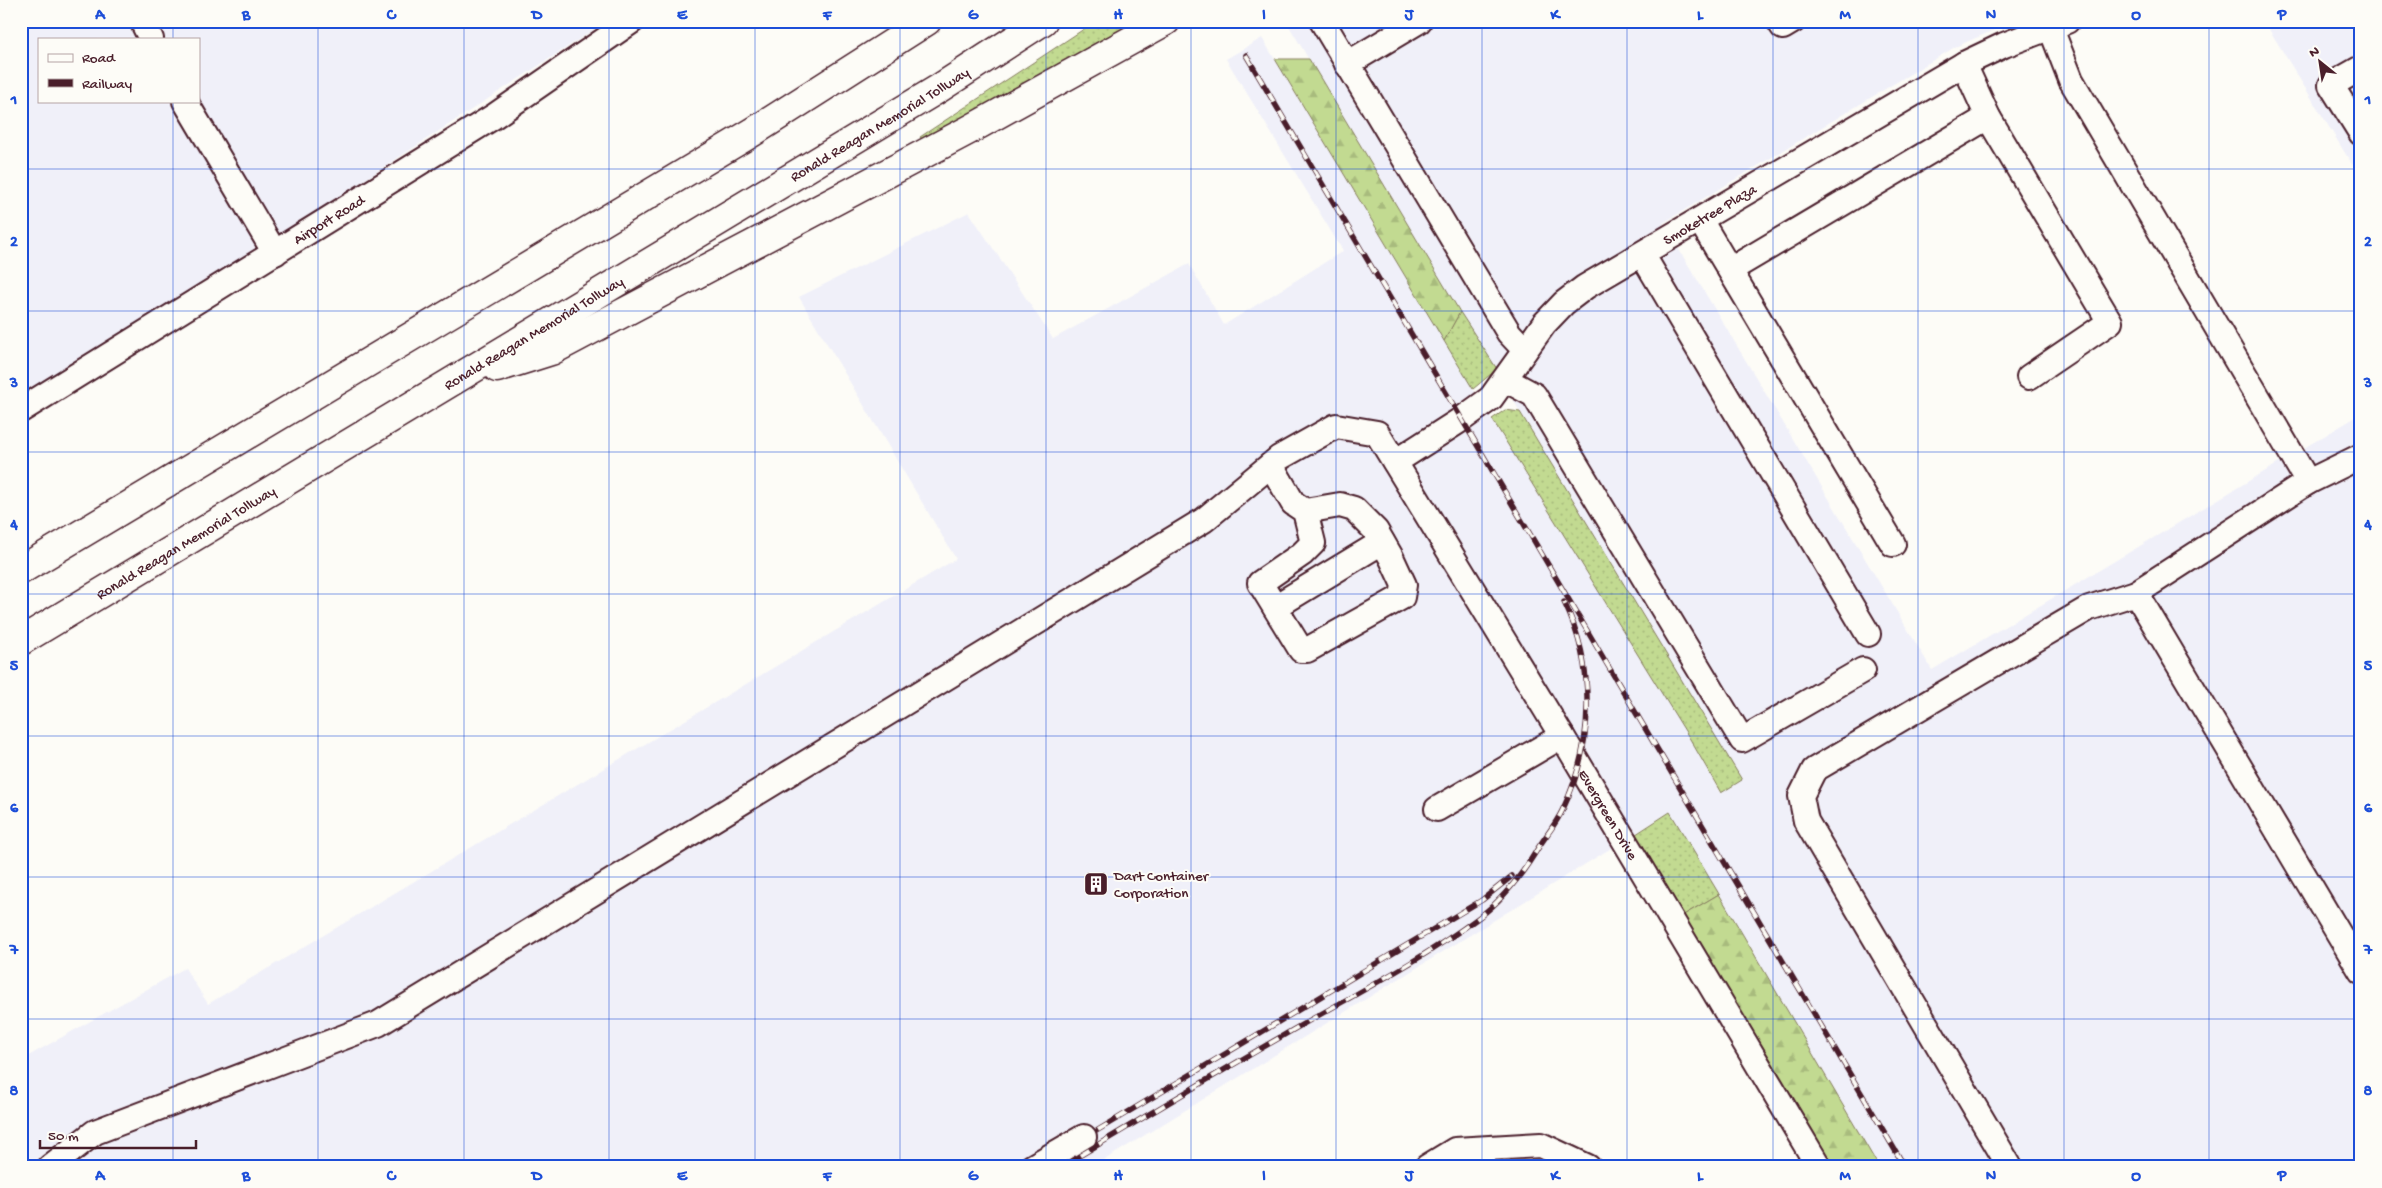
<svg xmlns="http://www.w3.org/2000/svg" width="2382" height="1188" viewBox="0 0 2382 1188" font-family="'Gochi Hand',sans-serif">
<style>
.built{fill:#f0f0f9;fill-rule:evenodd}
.grass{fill:url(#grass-dots);stroke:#867c5e}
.forest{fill:url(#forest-firs);stroke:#867c5e}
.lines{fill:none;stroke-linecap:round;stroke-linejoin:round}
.minor-casing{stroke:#4a1f2b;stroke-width:28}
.highway-casing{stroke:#4a1f2b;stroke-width:31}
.minor{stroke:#fdfcf7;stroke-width:24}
.highway{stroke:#fdfcf7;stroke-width:28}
.rail-casing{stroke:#4a1f2b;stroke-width:5.5}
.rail{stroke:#fdfcf7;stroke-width:4;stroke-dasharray:11;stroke-linecap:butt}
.grid{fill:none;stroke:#1d4ed8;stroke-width:1;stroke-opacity:0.55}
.labels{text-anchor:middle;stroke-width:4;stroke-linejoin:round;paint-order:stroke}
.street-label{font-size:15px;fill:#4a1f2b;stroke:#fdfcf7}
.poi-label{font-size:15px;fill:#4a1f2b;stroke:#fdfcf7;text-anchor:start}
.neatline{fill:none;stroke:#1d4ed8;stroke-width:2}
.grid-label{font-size:16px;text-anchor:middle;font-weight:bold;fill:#1d4ed8}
</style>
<defs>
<pattern id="grass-dots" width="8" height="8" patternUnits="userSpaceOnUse" patternTransform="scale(1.25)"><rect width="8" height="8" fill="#c2da91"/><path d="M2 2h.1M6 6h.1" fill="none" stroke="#a8bb7d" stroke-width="1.8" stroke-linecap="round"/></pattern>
<pattern id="forest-firs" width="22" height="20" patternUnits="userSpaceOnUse" patternTransform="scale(1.25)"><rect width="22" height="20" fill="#c2da91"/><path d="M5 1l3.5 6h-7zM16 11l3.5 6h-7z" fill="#a8bb7d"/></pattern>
</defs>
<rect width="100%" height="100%" fill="#fdfcf7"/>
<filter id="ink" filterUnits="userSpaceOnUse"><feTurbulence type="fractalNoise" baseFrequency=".02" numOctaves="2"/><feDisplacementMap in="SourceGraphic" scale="10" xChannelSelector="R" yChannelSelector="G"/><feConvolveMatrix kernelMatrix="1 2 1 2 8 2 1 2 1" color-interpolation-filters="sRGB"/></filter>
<g filter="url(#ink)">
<g class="built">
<path d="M21,21H607L320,209L21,396ZM39,39H199V101H39Z"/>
<polygon points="1286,21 2015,21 1955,47 1663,223 1932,670 2361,414 2361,1167 1879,1167 1670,812 1093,1167 21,1167 23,1059 185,968 208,1004 956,559 799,297 969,212 1053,339 1189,264 1224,325 1343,251 1226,59 1262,38 1473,389 1690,739 1720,793 1741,780 1520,412 1497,369 1460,312"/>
<polygon points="2264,21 2361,21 2361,179"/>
</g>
<g class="grass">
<polygon points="1096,21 1136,21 1083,50 1083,53 923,141 920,137"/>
<polygon points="1460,312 1497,369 1473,389 1444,341"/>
<polygon points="1505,410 1520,412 1742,780 1721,793 1690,739 1492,419"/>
<polygon points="1670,812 1719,894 1682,916 1633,836"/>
</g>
<g class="forest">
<polygon points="1275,59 1309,59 1460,312 1444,341"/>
<polygon points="1719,894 1879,1167 1834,1167 1682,916"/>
</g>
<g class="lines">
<defs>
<g id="minor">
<polyline points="142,21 151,39"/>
<polyline points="1322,21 1509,333 1525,350"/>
<polyline points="1779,21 1783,27 1793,21"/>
<polyline points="2048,21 2071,80 2308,482 2361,456"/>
<polyline points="1347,64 1419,21"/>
<polyline points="1964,64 1988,117 2110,322 2029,377"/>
<polyline points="2361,68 2331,85 2361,133"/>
<polyline points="185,101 275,253"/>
<polyline points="1700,220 1893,544"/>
<polyline points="1642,254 1868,634"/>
<polyline points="1730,270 1988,117"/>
<polyline points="1506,380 1534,395 1742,740 1863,670"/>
<path id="s1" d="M21,410L493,117L632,21"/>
<path id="s2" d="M1395,462L1462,419L1491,398L1544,324L1564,303L1585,287L1964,64L2004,45L2067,21"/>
<polyline points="1271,465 1293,503 1305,511 1313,543 1302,554 1260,583 1301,650 1307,650 1402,597 1404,585 1391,557 1376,531 1354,509 1340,505 1305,511"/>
<polyline points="2136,593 2361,971"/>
<polyline points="1275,607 1382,542"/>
<polyline points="1437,809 1562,736"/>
<path id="s3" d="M50,1167L95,1132L378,1024L1204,520L1279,458L1336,426L1377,433L1562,736L1819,1167"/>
<polyline points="1032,1167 1084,1137"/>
<polyline points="1427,1167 1455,1150 1541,1145 1588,1167"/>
<polyline points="2010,1167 1806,821 1801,796 1814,770 2089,608 2136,593 2308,482"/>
</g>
<g id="highway">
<polyline points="497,368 551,351 969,130 1166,21"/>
<polyline points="21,570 753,132 927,21"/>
<path id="s4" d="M21,641L938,89L1043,21"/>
</g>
</defs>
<use href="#minor" class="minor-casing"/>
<use href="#highway" class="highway-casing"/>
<use href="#minor" class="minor"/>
<use href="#highway" class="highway"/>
<defs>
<g id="rail">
<polyline points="1246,55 1905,1167"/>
<polyline points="1098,1130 1482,900 1512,876"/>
<path d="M1061,1167C1134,1123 1206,1080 1279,1038C1345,999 1416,964 1478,918C1503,900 1524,872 1540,845C1548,833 1557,822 1563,809C1594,744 1596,667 1564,602"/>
</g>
</defs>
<use href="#rail" class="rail-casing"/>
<use href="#rail" class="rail"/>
</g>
</g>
<path class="grid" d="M173,21V39M318,21V1167M464,21V1167M609,21V1167M755,21V1167M900,21V1167M1046,21V1167M1191,21V1167M1336,21V1167M1482,21V1167M1627,21V1167M1773,21V1167M1918,21V1167M2064,21V1167M2209,21V1167M173,101V1167M21,169H2361M21,311H2361M21,452H2361M21,594H2361M21,736H2361M21,877H2361M21,1019H2361"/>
<defs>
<symbol id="building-square" viewBox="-11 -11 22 22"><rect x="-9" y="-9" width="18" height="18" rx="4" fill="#4a1f2b" stroke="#fdfcf7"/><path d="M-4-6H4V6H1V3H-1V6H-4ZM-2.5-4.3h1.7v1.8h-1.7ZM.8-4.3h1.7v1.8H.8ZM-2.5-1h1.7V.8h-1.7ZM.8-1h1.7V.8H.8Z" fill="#fff"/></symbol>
</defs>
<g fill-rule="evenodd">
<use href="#building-square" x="1082" y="870" width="28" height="28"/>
</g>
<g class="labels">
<g class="street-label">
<text dy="5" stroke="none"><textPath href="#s4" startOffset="1002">Ronald Reagan Memorial Tollway</textPath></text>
<text dy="5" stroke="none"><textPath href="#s2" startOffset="406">Smoketree Plaza</textPath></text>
<text dy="5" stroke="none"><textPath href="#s1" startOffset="362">Airport Road</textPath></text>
<text dy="5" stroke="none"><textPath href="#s4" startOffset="598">Ronald Reagan Memorial Tollway</textPath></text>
<text dy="5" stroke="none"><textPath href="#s4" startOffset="192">Ronald Reagan Memorial Tollway</textPath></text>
<text dy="5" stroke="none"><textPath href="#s3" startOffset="1978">Evergreen Drive</textPath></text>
</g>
<g class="poi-label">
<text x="1114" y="880">Dart Container<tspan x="1114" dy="17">Corporation</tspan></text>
</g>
</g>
<rect width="2382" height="1188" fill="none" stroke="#fdfcf7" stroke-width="55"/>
<rect x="38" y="38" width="162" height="65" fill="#fdfcf7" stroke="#b5a4a5"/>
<rect x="48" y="54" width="25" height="8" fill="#fdfcf7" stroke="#b5a4a5"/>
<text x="82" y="62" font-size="15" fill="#4a1f2b">Road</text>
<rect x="48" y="79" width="25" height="8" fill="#4a1f2b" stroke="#b5a4a5"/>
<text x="82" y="88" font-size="15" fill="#4a1f2b">Railway</text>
<g transform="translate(2320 62) rotate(330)" stroke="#fdfcf7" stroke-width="4" paint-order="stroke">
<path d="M0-4L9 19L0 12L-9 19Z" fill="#4a1f2b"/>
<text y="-8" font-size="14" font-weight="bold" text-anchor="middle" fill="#4a1f2b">N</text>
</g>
<path d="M40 1140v8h156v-8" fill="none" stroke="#4a1f2b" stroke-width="2.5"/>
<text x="48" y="1140" font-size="15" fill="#4a1f2b" stroke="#fdfcf7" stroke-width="4" paint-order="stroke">50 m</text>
<rect x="28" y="28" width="2326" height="1132" class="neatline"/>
<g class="grid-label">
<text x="100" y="19">A</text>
<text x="246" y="19">B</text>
<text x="391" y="19">C</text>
<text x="537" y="19">D</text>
<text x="682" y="19">E</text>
<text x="827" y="19">F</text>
<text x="973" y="19">G</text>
<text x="1118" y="19">H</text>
<text x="1264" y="19">I</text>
<text x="1409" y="19">J</text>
<text x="1555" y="19">K</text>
<text x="1700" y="19">L</text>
<text x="1845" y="19">M</text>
<text x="1991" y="19">N</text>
<text x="2136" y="19">O</text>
<text x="2282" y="19">P</text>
<text x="14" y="104">1</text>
<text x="2368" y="104">1</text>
<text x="14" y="246">2</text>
<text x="2368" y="246">2</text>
<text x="14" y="387">3</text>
<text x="2368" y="387">3</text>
<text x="14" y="529">4</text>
<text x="2368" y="529">4</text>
<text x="14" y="670">5</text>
<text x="2368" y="670">5</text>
<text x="14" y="812">6</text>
<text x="2368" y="812">6</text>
<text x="14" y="954">7</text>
<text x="2368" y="954">7</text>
<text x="14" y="1095">8</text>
<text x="2368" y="1095">8</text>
<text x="100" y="1180">A</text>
<text x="246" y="1180">B</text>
<text x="391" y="1180">C</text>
<text x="537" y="1180">D</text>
<text x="682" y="1180">E</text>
<text x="827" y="1180">F</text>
<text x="973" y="1180">G</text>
<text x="1118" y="1180">H</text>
<text x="1264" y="1180">I</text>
<text x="1409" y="1180">J</text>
<text x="1555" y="1180">K</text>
<text x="1700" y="1180">L</text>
<text x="1845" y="1180">M</text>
<text x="1991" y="1180">N</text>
<text x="2136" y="1180">O</text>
<text x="2282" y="1180">P</text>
</g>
</svg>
